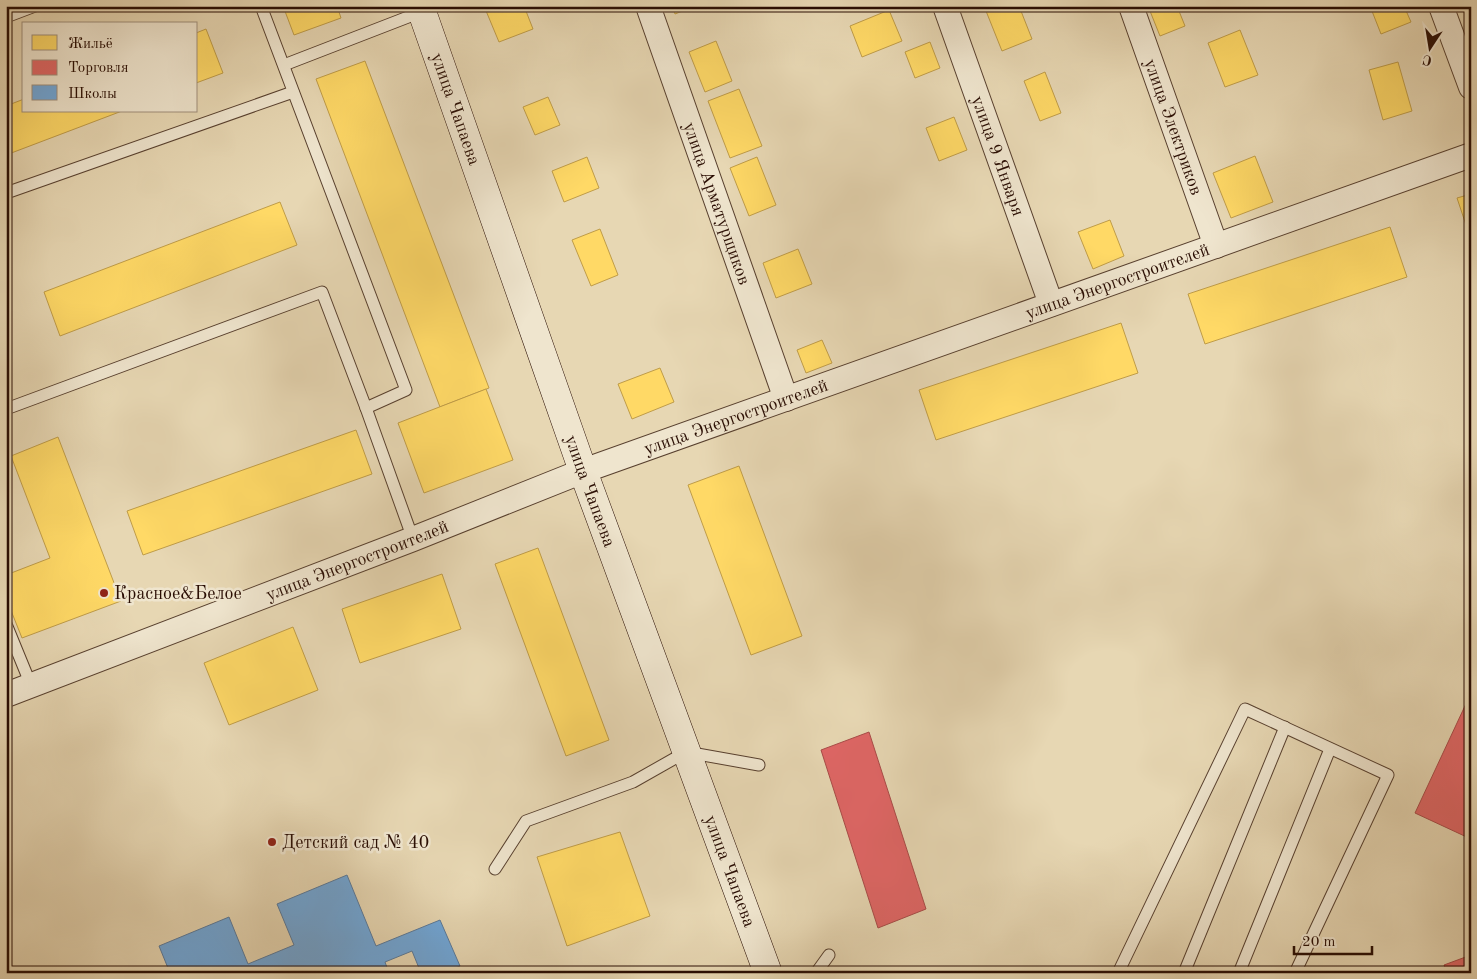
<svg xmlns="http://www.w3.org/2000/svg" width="1477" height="979" viewBox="0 0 1477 979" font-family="'Old Standard TT',serif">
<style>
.homes{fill:#ffd966;stroke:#bf9c48}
.shops{fill:#e06666;stroke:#a94b48}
.schools{fill:#6fa8dc;stroke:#5a7a9b}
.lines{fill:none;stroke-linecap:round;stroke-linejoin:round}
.lane-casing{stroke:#58402f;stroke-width:13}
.street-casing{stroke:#58402f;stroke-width:26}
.secondary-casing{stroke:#290d03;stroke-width:29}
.lane{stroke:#efe5ce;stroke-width:11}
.street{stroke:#efe5ce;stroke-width:24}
.secondary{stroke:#efe5ce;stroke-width:28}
.poi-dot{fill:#8f2418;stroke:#efe5ce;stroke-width:2}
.labels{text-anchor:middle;stroke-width:5;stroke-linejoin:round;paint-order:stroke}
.street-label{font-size:18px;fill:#290d03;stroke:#efe5ce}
.poi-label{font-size:18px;fill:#290d03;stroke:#efe5ce;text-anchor:start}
</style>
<rect width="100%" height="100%" fill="#e7d7b3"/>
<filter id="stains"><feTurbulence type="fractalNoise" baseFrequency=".004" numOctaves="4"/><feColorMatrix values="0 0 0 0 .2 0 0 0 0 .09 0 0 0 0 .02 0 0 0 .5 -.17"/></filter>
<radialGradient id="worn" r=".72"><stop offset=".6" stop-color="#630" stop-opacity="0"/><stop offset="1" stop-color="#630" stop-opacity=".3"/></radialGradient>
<g class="homes">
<polygon points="283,6 337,6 341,18 294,35"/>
<polygon points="484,6 524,6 533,29 499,42"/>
<polygon points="672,6 695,6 675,14"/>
<polygon points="984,6 1019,6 1032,39 1002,51"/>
<polygon points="1148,6 1177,6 1185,26 1160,36"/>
<polygon points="1370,6 1404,6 1411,22 1381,34"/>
<polygon points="889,10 902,41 862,57 850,26"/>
<polygon points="206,29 223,73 196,83 196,33"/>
<polygon points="1240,30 1258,75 1225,87 1208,43"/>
<polygon points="716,41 732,81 705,92 689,52"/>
<polygon points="930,42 940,68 915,78 905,52"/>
<polygon points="365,61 489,388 440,407 316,79"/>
<polygon points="1398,62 1412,111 1383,120 1369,70"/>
<polygon points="1045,72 1061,113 1040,121 1024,81"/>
<polygon points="739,89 762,146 730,158 708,101"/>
<polygon points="548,97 560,125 535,135 523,107"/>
<polygon points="24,99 24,111 122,111 6,155 6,106"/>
<polygon points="954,117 967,150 939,161 926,128"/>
<polygon points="1255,156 1273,202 1231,218 1213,173"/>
<polygon points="587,157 599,188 564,202 552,171"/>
<polygon points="757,157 776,205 749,216 730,168"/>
<polygon points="1471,194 1471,240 1457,198"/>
<polygon points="280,202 297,245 60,336 44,292"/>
<polygon points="1110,220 1124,256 1093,269 1078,232"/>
<polygon points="1390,227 1407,277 1205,344 1188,294"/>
<polygon points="600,229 618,275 591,286 572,240"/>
<polygon points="798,249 812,284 776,298 763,263"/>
<polygon points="1121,323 1138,373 936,440 919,390"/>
<polygon points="822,340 832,363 806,373 797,350"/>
<polygon points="660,368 674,402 632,419 618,384"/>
<polygon points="486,389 513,460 424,493 398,423"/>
<polygon points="356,430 372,474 143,555 127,511"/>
<polygon points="58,437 121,601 22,638 6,598 6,575 50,558 11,456"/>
<polygon points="739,466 802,636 751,655 688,485"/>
<polygon points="538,548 609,740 566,756 495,564"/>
<polygon points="442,574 461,629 360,663 342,609"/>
<polygon points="293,627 318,690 229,725 204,663"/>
<polygon points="620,832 650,916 567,946 537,857"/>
</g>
<g class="shops">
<polygon points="1471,693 1471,839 1415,813"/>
<polygon points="869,732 926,909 878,928 821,750"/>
<polygon points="1471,955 1471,973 1447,973 1444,965"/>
</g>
<polygon class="schools" points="347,875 376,946 440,920 460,966 444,973 421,973 412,951 385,962 389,973 170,973 159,946 229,917 248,964 294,945 277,904"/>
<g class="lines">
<defs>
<g id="lane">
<polyline points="261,6 406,390 366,408"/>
<polyline points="6,17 35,6"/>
<polyline points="284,65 421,12"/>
<polyline points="6,193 293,92"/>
<polyline points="6,409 322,292 366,408 413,539"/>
<polyline points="6,624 31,685"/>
<polyline points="495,869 526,821 633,782 686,752 759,765"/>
<polyline points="816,973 829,955"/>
<polyline points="1118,973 1245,709 1388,775 1295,973"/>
<polyline points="1184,973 1285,727"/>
<polyline points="1239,973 1330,749"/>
</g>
<g id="street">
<path id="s1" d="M648,6L786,399"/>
<path id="s2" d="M945,6L1051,304"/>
<path id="s3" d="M1131,6L1216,246"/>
<polyline points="1441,6 1471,87"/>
<path id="s4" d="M6,695L413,539L583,471L1471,155"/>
</g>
<g id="secondary">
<path id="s5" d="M420,6L583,471L768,973"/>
</g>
</defs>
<use href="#lane" class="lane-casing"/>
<use href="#street" class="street-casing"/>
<use href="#secondary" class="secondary-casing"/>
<use href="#lane" class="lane"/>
<use href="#street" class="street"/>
<use href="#secondary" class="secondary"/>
</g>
<g class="poi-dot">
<circle cx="104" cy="593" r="5"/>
<circle cx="272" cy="842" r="5"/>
</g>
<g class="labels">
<g class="street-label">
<text dy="6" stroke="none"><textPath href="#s5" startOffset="109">улица Чапаева</textPath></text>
<text dy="6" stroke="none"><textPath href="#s3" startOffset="128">улица Электриков</textPath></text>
<text dy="6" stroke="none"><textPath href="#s2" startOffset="159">улица 9 Января</textPath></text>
<text dy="6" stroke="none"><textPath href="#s1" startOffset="209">улица Арматурщиков</textPath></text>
<text dy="6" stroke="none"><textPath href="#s4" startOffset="1186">улица Энергостроителей</textPath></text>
<text dy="6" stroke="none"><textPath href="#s4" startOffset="781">улица Энергостроителей</textPath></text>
<text dy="6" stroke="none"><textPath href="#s5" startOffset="514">улица Чапаева</textPath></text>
<text dy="6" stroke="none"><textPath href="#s4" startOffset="376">улица Энергостроителей</textPath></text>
<text dy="6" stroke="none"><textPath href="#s5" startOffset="919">улица Чапаева</textPath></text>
</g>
<g class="poi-label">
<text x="114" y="599">Красное&amp;Белое</text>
<text x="282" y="848">Детский сад № 40</text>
</g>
</g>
<rect width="1477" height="979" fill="none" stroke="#e7d7b3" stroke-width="25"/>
<rect x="8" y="8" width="1462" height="964" fill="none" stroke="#290d03" stroke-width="2.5"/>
<rect x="12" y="12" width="1452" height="954" fill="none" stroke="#290d03"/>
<rect x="22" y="22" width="175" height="90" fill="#efe5ce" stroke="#a08f7d"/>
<rect x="32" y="35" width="25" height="15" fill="#ffd966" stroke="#a08f7d"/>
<text x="68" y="48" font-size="15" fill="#290d03">Жильё</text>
<rect x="32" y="60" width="25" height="15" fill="#e06666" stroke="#a08f7d"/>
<text x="68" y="72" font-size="15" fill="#290d03">Торговля</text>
<rect x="32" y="85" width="25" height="15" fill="#6fa8dc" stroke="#a08f7d"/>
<text x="68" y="98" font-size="15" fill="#290d03">Школы</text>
<g transform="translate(1430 48) rotate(192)" stroke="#efe5ce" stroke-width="4" paint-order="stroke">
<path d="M0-4L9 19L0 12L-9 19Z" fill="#290d03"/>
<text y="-8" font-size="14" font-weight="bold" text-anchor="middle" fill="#290d03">С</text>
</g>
<path d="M1294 946v8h78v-8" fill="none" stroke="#290d03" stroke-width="2.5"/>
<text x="1302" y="946" font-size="15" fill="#290d03" stroke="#efe5ce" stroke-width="4" paint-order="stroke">20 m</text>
<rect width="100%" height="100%" filter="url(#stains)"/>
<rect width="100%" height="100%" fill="url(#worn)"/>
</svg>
